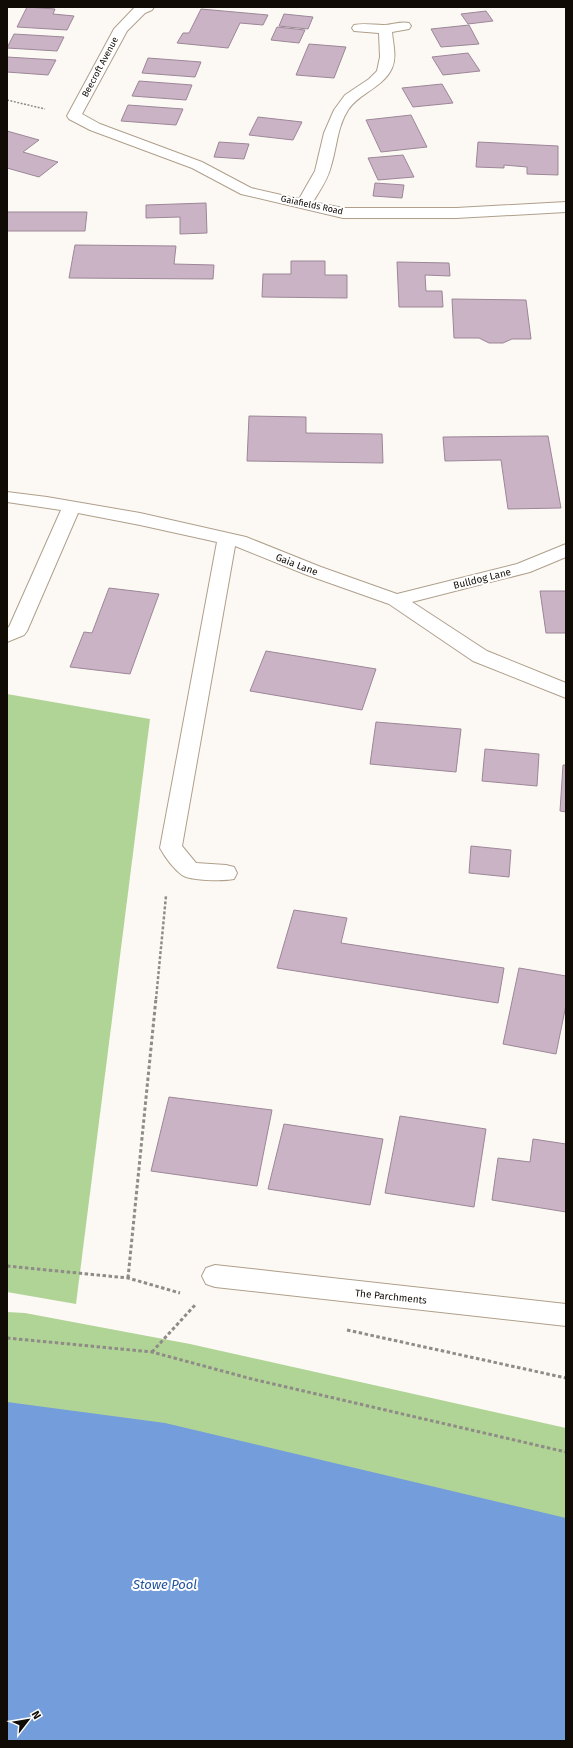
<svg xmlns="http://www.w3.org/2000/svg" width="573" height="1748" viewBox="0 0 573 1748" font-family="'Fira Sans',sans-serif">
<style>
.green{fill:#b0d495}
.water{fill:#749ddb}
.building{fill:#c9b3c4;stroke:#9c8797}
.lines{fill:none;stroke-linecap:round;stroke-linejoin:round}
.minor-casing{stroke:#af9f8b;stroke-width:2}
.path-far2{stroke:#8f8b86;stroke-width:1.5;stroke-dasharray:2 1.5;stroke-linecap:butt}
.path-far1{stroke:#8f8b86;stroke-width:2.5;stroke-dasharray:3 2;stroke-linecap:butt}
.path{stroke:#8f8b86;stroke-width:3;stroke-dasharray:3.5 2.5;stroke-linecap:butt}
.minor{fill:#fff;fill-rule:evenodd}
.labels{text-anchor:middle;stroke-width:4;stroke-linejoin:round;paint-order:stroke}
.far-street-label{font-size:9px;fill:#110b05;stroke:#fff}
.street-label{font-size:10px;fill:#110b05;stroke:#fff}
.near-water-label{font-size:13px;font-style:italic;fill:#20539d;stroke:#fff}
</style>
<rect width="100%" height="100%" fill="#fcf9f5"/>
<g class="green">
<polygon points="7,694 150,719 76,1304 7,1292"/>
<polygon points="7,1312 25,1313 190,1344 566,1428 566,1741 7,1741"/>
</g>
<polygon class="water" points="7,1402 165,1423 566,1518 566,1741 7,1741"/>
<g class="building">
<polygon points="27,7 55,9 53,14 74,16 67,30 17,27"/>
<polygon points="201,9 268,15 263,25 240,23 228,48 177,43 183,33 189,33"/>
<polygon points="486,11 493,21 468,24 461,14"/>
<polygon points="284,14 313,17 308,29 279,26"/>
<polygon points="469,25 479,44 441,47 431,29"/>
<polygon points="277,27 305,30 299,43 271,40"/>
<polygon points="14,34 64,37 57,51 7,48"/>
<polygon points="309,44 346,47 334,78 296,75"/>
<polygon points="468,53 480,71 443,75 432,57"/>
<polygon points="7,57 56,60 48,75 7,72"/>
<polygon points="148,58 201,62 195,77 142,73"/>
<polygon points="139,81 192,85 186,100 132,96"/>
<polygon points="442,84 453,103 413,107 402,88"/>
<polygon points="128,105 183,109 176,125 121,121"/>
<polygon points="411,115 427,147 381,152 366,120"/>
<polygon points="258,117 302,122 293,140 249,135"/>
<polygon points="7,131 39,140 23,152 58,162 39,177 7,168"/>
<polygon points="219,142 249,144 244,159 214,157"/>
<polygon points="478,142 558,146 558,175 527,174 527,167 504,165 504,168 476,167"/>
<polygon points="403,155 414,177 378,180 368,158"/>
<polygon points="375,183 404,185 402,198 373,196"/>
<polygon points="206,203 207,233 180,234 180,217 146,218 146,205"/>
<polygon points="7,212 87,212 85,231 7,231"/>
<polygon points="75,245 176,246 174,264 214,265 213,279 69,278"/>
<polygon points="291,261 325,261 325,275 347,275 347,298 262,297 263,274 291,274"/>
<polygon points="397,262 449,263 450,276 425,275 426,291 442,291 443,307 399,307"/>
<polygon points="452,299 526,300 531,339 512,339 503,343 489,343 479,338 454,338"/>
<polygon points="249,416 306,417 306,433 382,434 383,463 247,461"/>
<polygon points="548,436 561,508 508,509 501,460 445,461 443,437"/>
<polygon points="109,588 159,594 130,674 70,667 84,632 92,633"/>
<polygon points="540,591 566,591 566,633 546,633"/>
<polygon points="266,651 376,669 362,710 250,691"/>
<polygon points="376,722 461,729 456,772 370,764"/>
<polygon points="485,749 539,754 537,786 482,781"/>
<polygon points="563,765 566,765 566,812 560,811"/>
<polygon points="471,846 511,850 509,877 469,873"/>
<polygon points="294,910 347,918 341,943 504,968 498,1003 277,968"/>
<polygon points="519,968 566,976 566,1005 556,1054 503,1044"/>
<polygon points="169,1097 272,1110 257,1186 151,1171"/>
<polygon points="400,1116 486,1129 474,1207 385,1193"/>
<polygon points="284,1124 383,1139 370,1205 268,1189"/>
<polygon points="533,1139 566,1144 566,1212 492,1200 498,1158 530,1162"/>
</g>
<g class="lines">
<defs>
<g id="minor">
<path d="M135,7H154L152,10L145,13L127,31L82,114L100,124L202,162L251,188L299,199L315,171L324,133L334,110L345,95L369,79L377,71L380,57L379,33L354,31L352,28L354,25C364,23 374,25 383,25C392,25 400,21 409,23L411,26L409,29L392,32C393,44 397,57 392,68C383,88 359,93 348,110C337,127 337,147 331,166C328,179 320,190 313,202L343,208H456L566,202V212L456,218H343L241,194L192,168L90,130L69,119L67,116L114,29Z"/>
<path d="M7,492L47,497L140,513L246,537L321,567L397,594L517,564L566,544V557L530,572L412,602L487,651L566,683V698L473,661L389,604L307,575L235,546L182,846L196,863L226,865L234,867L237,873L234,879C224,881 190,881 182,875C174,869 165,857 160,848L217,542L140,525L78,513L27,631L24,635L7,642V628L9,627L61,510L7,502Z"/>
<polygon points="215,1265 566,1304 566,1326 215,1287 206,1284 202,1276 206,1268"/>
</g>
</defs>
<use href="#minor" class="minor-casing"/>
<polyline class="path-far2" points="7,100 45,109"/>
<polyline class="path-far1" points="156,999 166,896"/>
<g class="path">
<polyline points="7,1266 128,1278 180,1293"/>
<polyline points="128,1278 156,998"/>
<polyline points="347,1330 566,1378"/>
<polyline points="7,1338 152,1352 252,1379 566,1452"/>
<polyline points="152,1352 195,1305"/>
</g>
<use href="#minor" class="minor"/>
</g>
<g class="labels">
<g class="far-street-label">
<text transform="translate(100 67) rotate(-62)" y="3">Beecroft Avenue</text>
<text transform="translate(312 205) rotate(12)" y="3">Gaiafields Road</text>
</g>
<g class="street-label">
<text transform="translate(297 564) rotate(21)" y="4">Gaia Lane</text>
<text transform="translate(482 578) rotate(-14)" y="4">Bulldog Lane</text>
<text transform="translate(391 1296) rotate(6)" y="4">The Parchments</text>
</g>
<g class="near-water-label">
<text x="165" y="1589">Stowe Pool</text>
</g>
</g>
<rect width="573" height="1748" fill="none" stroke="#110b05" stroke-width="16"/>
<g transform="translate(28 1720) rotate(59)" stroke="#ffffff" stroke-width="3" paint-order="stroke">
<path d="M0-3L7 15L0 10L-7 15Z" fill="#110b05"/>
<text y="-6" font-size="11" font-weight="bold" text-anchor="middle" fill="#110b05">N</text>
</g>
</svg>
